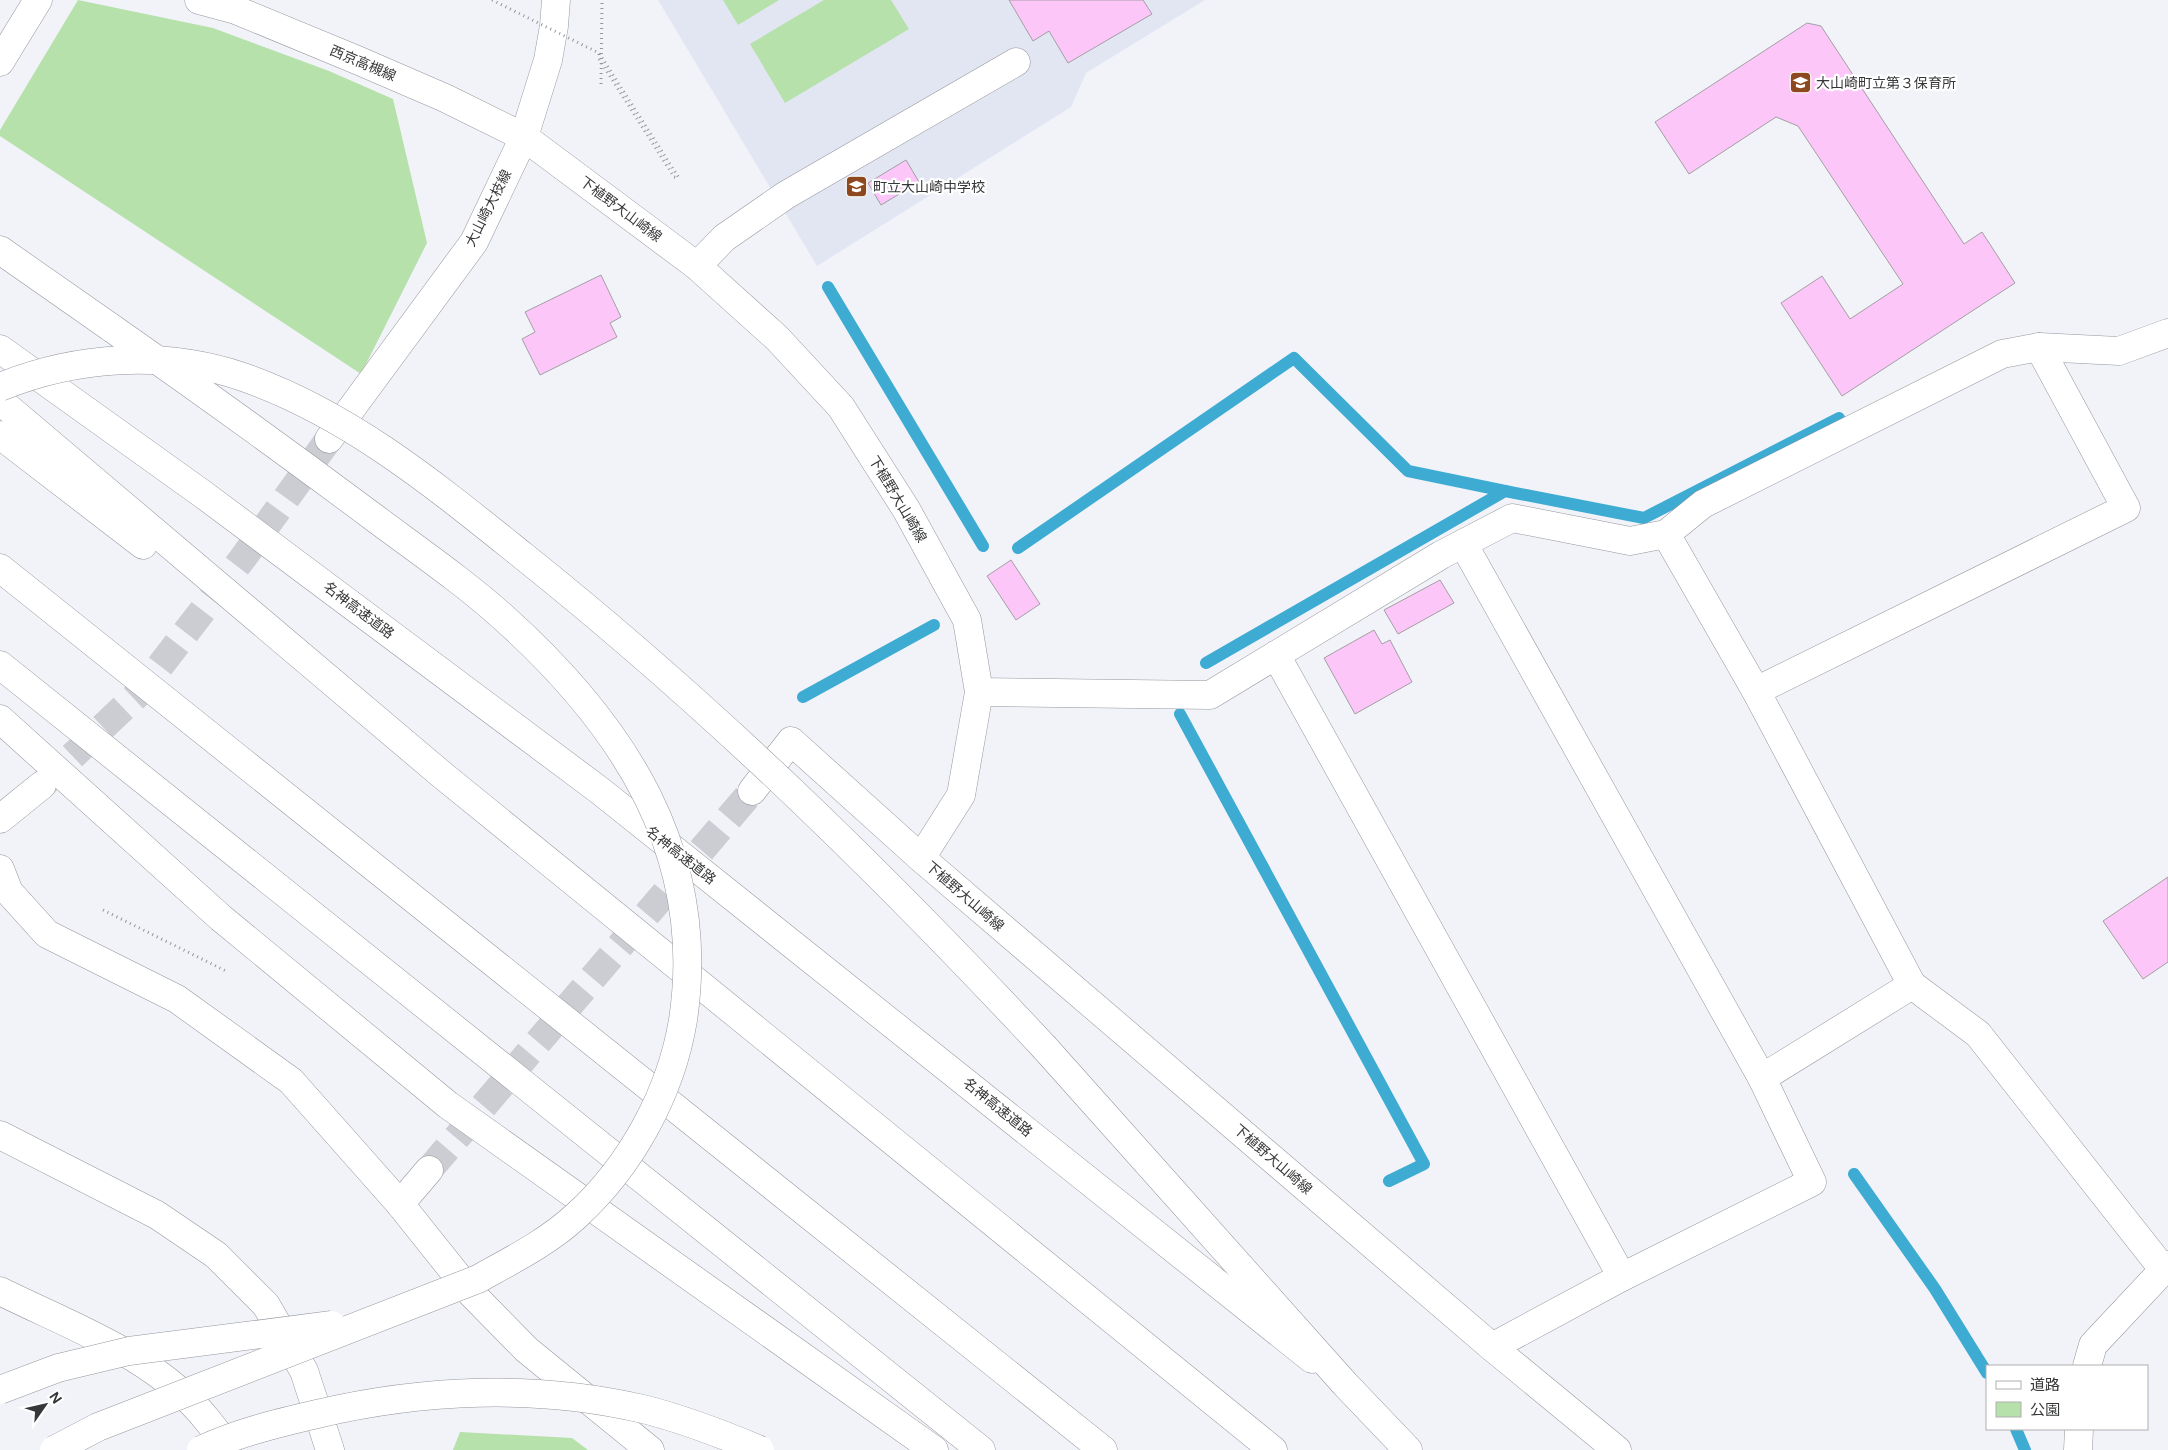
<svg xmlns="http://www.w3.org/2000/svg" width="2168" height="1450" viewBox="0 0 2168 1450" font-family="'DM Sans','Noto Sans JP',sans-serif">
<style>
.built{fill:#e2e6f3}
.green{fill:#b6e1aa}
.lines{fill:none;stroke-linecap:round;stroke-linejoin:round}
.stream{stroke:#3eabd3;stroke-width:12}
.building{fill:#fcc6f9;stroke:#a39fa3}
.minor-tunnel{stroke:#cccdd3;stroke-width:28;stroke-dasharray:28 14;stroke-linecap:butt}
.major-tunnel{stroke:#cccdd3;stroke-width:28;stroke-dasharray:28 14;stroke-linecap:butt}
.minor-casing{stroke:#95979d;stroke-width:29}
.major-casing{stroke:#95979d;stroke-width:29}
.highway-casing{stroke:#95979d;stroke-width:29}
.path{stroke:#939599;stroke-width:3;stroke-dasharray:1 4;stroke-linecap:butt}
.minor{stroke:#fff;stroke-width:28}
.major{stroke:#fff;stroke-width:28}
.highway{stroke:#fff;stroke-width:28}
.highway-bridge-casing{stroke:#95979d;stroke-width:29;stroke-linecap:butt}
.path-bridge{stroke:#939599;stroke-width:3;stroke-dasharray:1 4;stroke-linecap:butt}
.highway-bridge{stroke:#fff;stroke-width:28}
.labels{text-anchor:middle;stroke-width:4.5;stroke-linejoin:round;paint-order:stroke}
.street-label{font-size:14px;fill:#363739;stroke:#fff}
.poi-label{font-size:14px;fill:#363739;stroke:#fff;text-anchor:start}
</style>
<rect width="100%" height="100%" fill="#f1f3f9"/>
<polygon class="built" points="658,0 1205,0 1086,73 1071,107 817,266"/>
<g class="green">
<polygon points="78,0 213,28 329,71 393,99 427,243 361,374 0,136 0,130"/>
<polygon points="723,0 779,0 738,25"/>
<polygon points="824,0 891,0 909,29 785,103 750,44"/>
<polygon points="460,1432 572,1438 588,1450 453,1450"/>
</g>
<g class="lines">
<g class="stream">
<polyline points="828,287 983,546"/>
<polyline points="1018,548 1294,358 1408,471 1505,491"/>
<polyline points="1206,663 1505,491 1644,518 1839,418"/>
<polyline points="803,697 934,625"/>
<polyline points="1180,714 1424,1164 1389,1181"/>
<polyline points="1854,1174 1935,1289 1987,1373"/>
<polyline points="2016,1429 2025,1450"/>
</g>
</g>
<g class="building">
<polygon points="1009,0 1143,0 1152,14 1068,63 1049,31 1033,41"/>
<polygon points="1807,23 1821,26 1964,244 1982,232 2015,283 1842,396 1781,303 1822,276 1850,319 1903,284 1798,126 1776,117 1689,174 1655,122"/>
<polygon points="906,160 919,182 881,205 868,183"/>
<polygon points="601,275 621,317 610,323 617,337 540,375 522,339 535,332 525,312"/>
<polygon points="1011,560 1040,604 1016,620 987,576"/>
<polygon points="1440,580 1454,603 1398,634 1384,610"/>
<polygon points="1374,630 1382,644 1390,640 1412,682 1355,714 1324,658"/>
<polygon points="2168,877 2168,962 2143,979 2103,921"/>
</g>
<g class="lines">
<polyline class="minor-tunnel" points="429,1170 752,791"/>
<polyline class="major-tunnel" points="42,785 140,692 243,558 329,439"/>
<defs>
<g id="minor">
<polyline points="697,266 724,238 786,195 1016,62"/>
<polyline points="0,349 204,495 599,790 1312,1359"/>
<polyline points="1464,545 1762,1078"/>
<polyline points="1276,655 1622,1277"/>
<polyline points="1756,691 2126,508 2039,347"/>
<polyline points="979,692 1210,695 1441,555 1512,518 1630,541 1666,534 1703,504 2002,354 2039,347 2119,351 2168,333"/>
<polyline points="0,719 221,918 448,1105 934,1450"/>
<polyline points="752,791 791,741 921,858"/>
<polyline points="0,869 9,892 47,934 177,999 291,1081 400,1204 471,1293 527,1350 650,1450"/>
<polyline points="1912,985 1978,1034 2163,1269"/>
<polyline points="400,1204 429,1170"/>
<polyline points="1492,1347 1622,1277 1812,1182 1762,1078 1912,985 1756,691 1666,534"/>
<polyline points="2087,1366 2093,1345 2168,1265"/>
<polyline points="2078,1450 2079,1429"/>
</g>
<g id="major">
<polyline points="199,0 236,10 357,60 445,98 524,137 697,266 777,338 841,407 906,509 967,620 979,692 961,795 921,858 1492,1347 1617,1450"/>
<polyline points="329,439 474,242 524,137 548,60 554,26 556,0"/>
<polyline points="0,819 42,785"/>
</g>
<g id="highway">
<polyline points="0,62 38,0"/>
<polyline points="0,250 113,329"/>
<polyline points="0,401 441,774 1273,1450"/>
<polyline points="0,435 143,545"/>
<polyline points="0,568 1103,1450"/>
<polyline points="0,665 981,1450"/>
<polyline points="1045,1048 1345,1384 1408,1450"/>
<polyline points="0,1135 157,1215 216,1255 266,1305 304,1371 330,1450"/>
<path d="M0,1291C72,1327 157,1356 208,1421C216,1431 223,1439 227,1450"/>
</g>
</defs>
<use href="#minor" class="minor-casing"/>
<use href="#major" class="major-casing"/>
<use href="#highway" class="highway-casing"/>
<g class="path">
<polyline points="601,84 602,0"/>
<polyline points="103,910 228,972"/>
</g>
<use href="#minor" class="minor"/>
<use href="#major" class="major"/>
<use href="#highway" class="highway"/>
<defs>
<g id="highway-bridge">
<path d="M0,387C76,356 164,350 243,377C349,414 436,486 522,555C711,706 880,871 1045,1048"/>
<polyline points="0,1390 58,1368 129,1351 332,1325"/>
<path d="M54,1450L98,1427L478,1279C512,1260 548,1242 576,1216C631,1166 671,1093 683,1020C708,853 623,725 504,618C464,582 419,551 376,519C289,454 202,391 113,329"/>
<path d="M201,1450C237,1433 278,1423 317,1414C423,1389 536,1384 643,1409C683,1419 722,1434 760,1450"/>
</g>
</defs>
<use href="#highway-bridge" class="highway-bridge-casing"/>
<g class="path-bridge">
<polyline points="492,0 599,53 679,178"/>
<polyline points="599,54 599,59 674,177 679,178"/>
</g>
<use href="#highway-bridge" class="highway-bridge"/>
</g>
<defs>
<symbol id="school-square" viewBox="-11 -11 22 22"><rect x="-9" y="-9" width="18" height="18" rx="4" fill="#8d481f" stroke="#fff"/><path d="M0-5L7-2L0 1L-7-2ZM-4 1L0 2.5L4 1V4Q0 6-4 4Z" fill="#fff"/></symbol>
</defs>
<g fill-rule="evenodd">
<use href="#school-square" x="1788" y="70" width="25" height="25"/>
<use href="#school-square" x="844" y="174" width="25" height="25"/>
</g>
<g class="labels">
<g class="street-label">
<text transform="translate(363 63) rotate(23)" y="5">西京高槻線</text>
<text transform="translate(488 208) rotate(-63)" y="5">大山崎大枝線</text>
<text transform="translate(621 209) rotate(37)" y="5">下植野大山崎線</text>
<text transform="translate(898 499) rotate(59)" y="5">下植野大山崎線</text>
<text transform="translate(359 610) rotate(37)" y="5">名神高速道路</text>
<text transform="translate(681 855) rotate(38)" y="5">名神高速道路</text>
<text transform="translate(965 896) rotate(41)" y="5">下植野大山崎線</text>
<text transform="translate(998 1107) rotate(39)" y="5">名神高速道路</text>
<text transform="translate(1273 1159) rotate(41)" y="5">下植野大山崎線</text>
</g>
<g class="poi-label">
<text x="1816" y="88">大山崎町立第３保育所</text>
<text x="873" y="192">町立大山崎中学校</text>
</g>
</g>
<rect x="1986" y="1365" width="162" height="65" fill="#ffffff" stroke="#afafb0"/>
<rect x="1996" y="1381" width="25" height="8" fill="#ffffff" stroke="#afafb0"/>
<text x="2030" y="1390" font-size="15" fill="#363739">道路</text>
<rect x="1996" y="1402" width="25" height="15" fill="#b6e1aa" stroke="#afafb0"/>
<text x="2030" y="1415" font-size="15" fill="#363739">公園</text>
<g transform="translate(45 1405) rotate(56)" stroke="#ffffff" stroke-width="4" paint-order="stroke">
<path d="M0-4L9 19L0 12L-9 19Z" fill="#363739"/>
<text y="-8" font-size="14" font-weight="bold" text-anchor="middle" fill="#363739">N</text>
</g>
</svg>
